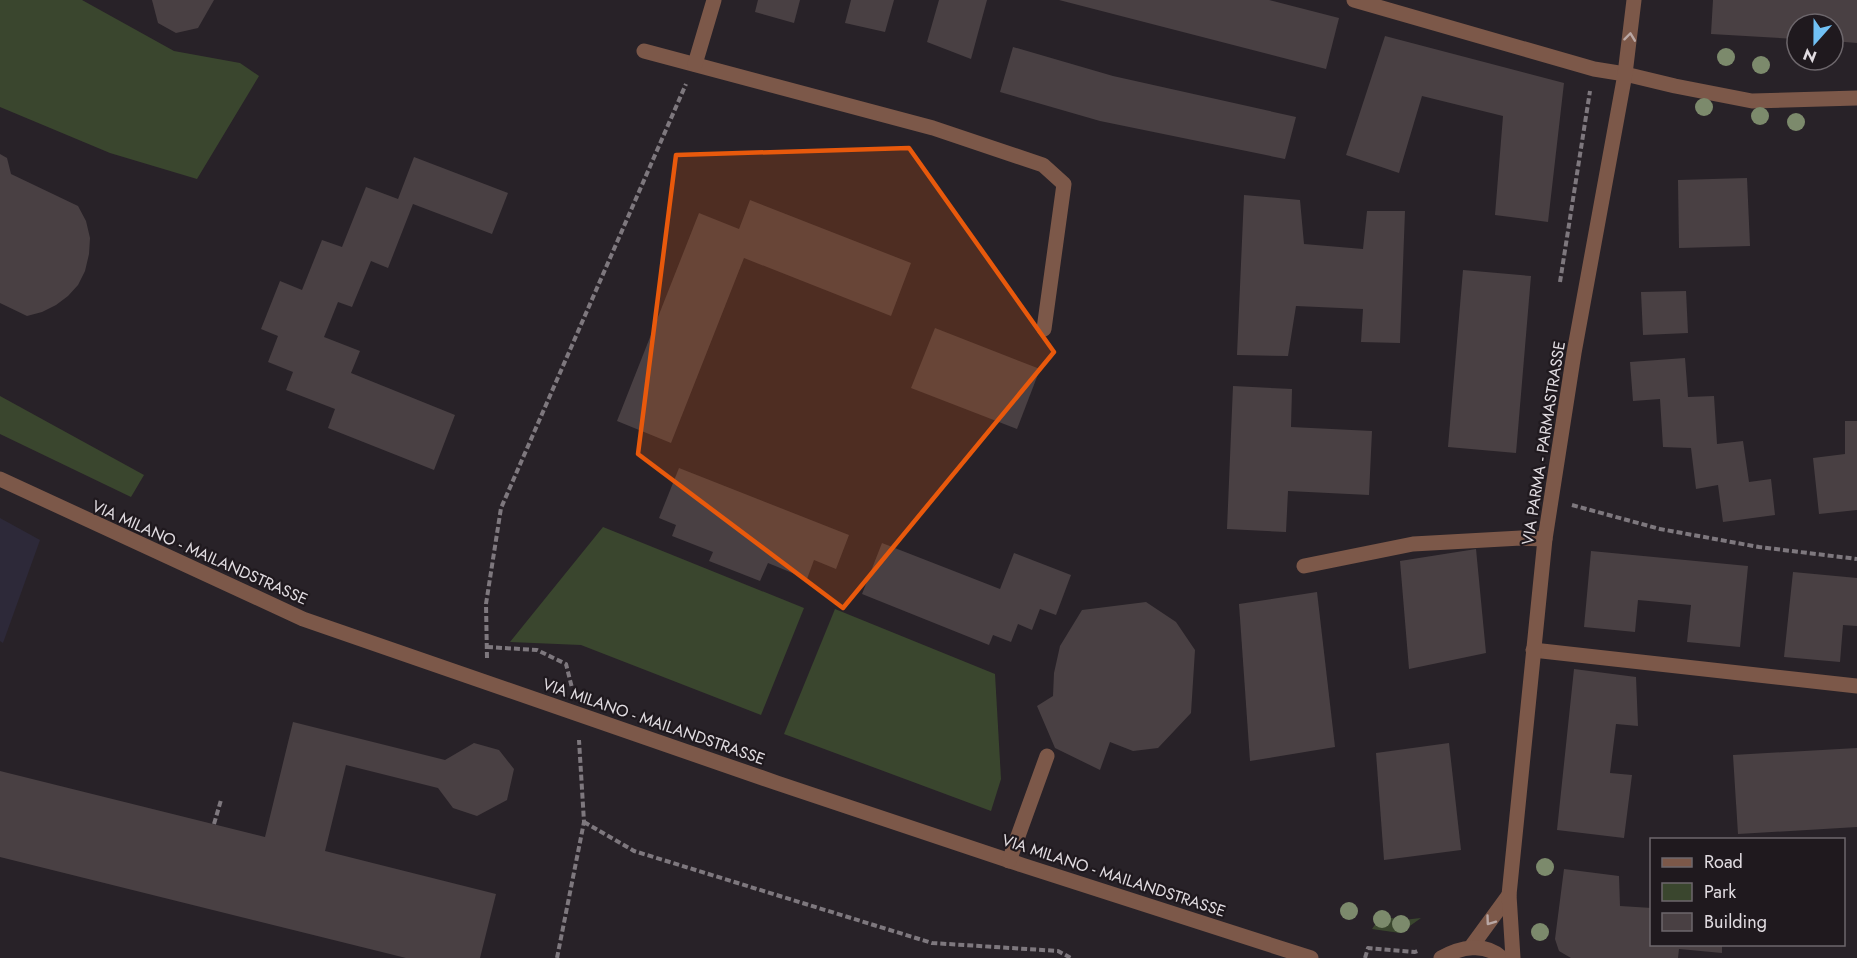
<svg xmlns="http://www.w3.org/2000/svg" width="1857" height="958" viewBox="0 0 1857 958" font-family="Jost,sans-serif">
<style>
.education{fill:#2d2939}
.green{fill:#3a462e}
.building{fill:#494043}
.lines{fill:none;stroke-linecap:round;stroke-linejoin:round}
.path{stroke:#7e787e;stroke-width:4;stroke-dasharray:6 3;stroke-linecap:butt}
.minor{stroke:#7c5849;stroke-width:15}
.tree{fill:#7c8a6c}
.oneway{stroke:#b9a7a4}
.marked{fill:#e8590c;fill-opacity:0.2;stroke:#e8590c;stroke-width:4.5;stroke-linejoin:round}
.labels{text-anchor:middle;stroke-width:4.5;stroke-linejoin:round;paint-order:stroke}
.street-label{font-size:16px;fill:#e1dce1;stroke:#1f191e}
</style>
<rect width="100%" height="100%" fill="#282228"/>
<polygon class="education" points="0,518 40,540 3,643 0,641"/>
<g class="green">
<polygon points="0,0 82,0 174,51 240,63 259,76 197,179 110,153 0,107"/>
<polygon points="0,396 144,475 131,497 0,434"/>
<polygon points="603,527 804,608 761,715 581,645 510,642"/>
<polygon points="835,609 995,674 1001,779 991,811 784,734"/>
<polygon points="1381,916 1403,920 1421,918 1400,933 1372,929"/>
</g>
<g class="building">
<polygon points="152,0 214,0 198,28 176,33 158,23"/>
<polygon points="758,0 800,0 794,23 755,12"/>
<polygon points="851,0 894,0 885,32 845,23"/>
<polygon points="939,0 987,0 971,59 927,42"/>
<polygon points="1059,0 1269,0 1339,18 1326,69"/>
<polygon points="1713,0 1857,0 1857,43 1833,41 1833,24 1797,24 1797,39 1711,34"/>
<polygon points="1385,36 1564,83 1548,222 1495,215 1503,116 1422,96 1399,173 1346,155"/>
<polygon points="1013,47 1113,76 1296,117 1285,159 1100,121 1000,92"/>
<polygon points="0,154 7,158 11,174 78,206 86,221 90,238 89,254 85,271 78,285 68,296 56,305 42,312 27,316 0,303"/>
<polygon points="414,157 508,193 492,234 413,204 388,268 371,261 352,307 338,302 324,337 360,351 351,373 455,415 434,470 328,428 335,409 286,390 293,372 268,362 278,336 261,329 280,281 302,290 322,240 342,247 366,187 398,199"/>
<polygon points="1747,178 1750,246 1679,248 1678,180"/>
<polygon points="1244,195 1300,200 1304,244 1363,249 1367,211 1405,211 1400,343 1361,342 1363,309 1296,306 1288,356 1237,355"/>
<polygon points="750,200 911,263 891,316 744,258 671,443 617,421 699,213 739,229"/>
<polygon points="1463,270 1531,276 1516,453 1448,447"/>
<polygon points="1686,291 1688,333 1643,335 1641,292"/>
<polygon points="935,328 1040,369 1017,429 911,388"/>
<polygon points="1685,358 1688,397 1714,396 1717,444 1743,441 1749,482 1771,479 1775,515 1723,522 1718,485 1696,489 1691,448 1663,447 1660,399 1633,401 1630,362"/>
<polygon points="1233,386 1292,389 1291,427 1372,431 1369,495 1288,491 1286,532 1227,529"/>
<polygon points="1845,421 1857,421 1857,510 1819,514 1813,458 1845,454"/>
<polygon points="679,468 849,535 836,569 814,560 807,579 768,563 760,581 709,561 713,552 672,536 676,525 659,518"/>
<polygon points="882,543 1000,589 1014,553 1071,575 1056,615 1040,609 1032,630 1018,624 1011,642 993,635 989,645 862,594"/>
<polygon points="1476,549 1486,653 1409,669 1400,561"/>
<polygon points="1591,551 1748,566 1740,647 1687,642 1691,605 1638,600 1635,632 1584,627"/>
<polygon points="1793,572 1857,578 1857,626 1843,625 1840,662 1784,657"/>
<polygon points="1317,592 1335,747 1250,761 1239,604"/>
<polygon points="1146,602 1176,622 1195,650 1191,713 1158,748 1133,751 1110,742 1100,770 1055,748 1037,706 1053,696 1054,673 1060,646 1082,610"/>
<polygon points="1574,669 1636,677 1638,726 1616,724 1610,773 1632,775 1624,838 1557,830"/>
<polygon points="293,722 445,760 474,743 499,750 514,769 507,800 477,816 453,808 438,788 346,765 325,851 496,894 480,958 406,958 0,857 0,771 265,837"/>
<polygon points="1449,743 1461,850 1384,860 1376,753"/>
<polygon points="1857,748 1857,827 1738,834 1733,755"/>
<polygon points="1564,869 1619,876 1620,906 1652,908 1652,944 1722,944 1722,953 1679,949 1678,958 1571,958 1559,951 1555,939"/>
</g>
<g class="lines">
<g class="path">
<polyline points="1560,282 1590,91"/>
<polyline points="1572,505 1660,529 1759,547 1857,559"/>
<polyline points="487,647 537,650 566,664 572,688"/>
<polyline points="487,658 486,604 501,508 686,84"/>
<polyline points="584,822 634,851 932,943 1058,951 1071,958"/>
<polyline points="214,824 221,800"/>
<polyline points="557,958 584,822 579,740"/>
<polyline points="1365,958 1368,948 1415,952 1420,950"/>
</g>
<g class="minor">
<polyline points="1354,0 1594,69 1625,74 1675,86 1752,101 1857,98"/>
<polyline points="644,51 933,128 1043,165 1064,184 1044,329"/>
<polyline points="695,64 714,0"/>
<polyline points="0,479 303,619 777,783 1022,865 1311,958"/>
<polyline points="1304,566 1413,544 1521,538 1545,539"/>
<polyline points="1533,650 1857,686"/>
<polyline points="1009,861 1047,756"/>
<polyline points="1471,947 1509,895"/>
<path d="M1441,958C1460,947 1485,942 1502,958"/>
<polyline points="1513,958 1509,895 1545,539 1574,353 1625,74 1634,0"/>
</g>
</g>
<g class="tree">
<circle cx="1726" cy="57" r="9"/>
<circle cx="1761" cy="65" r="9"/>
<circle cx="1704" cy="107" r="9"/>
<circle cx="1760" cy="116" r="9"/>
<circle cx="1796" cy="122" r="9"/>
<circle cx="1545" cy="867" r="9"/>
<circle cx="1349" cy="911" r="9"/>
<circle cx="1382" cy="919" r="9"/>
<circle cx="1401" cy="924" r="9"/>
<circle cx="1540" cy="932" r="9"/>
</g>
<defs><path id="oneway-chevron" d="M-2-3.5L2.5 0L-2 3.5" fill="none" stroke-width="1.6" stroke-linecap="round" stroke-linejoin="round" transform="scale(1.5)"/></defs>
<g class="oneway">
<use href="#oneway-chevron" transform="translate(1630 37) rotate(-83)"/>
<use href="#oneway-chevron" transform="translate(1490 921) rotate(126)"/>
</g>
<path class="marked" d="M909,148L1054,352L843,608L638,454L676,155Z"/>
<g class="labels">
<g class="street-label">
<text transform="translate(1543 443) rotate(-81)" y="6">VIA PARMA - PARMASTRASSE</text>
<text transform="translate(200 552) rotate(24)" y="6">VIA MILANO - MAILANDSTRASSE</text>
<text transform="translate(654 721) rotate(19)" y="6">VIA MILANO - MAILANDSTRASSE</text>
<text transform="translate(1114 875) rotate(18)" y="6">VIA MILANO - MAILANDSTRASSE</text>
</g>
</g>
<rect x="1650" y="838" width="195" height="108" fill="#1f191e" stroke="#6d676c" stroke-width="1.5"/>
<rect x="1662" y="858" width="30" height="9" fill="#7c5849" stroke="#6d676c" stroke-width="1.5"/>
<text x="1704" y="868" font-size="18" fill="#e1dce1">Road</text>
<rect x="1662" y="883" width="30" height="18" fill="#3a462e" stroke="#6d676c" stroke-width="1.5"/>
<text x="1704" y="898" font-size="18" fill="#e1dce1">Park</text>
<rect x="1662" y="913" width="30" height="18" fill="#494043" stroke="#6d676c" stroke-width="1.5"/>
<text x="1704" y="928" font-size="18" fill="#e1dce1">Building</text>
<g transform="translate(1815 42) rotate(201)"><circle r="28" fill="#1f191e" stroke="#6d676c" stroke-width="1.5"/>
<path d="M0-4.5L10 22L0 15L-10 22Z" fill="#71c1f5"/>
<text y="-9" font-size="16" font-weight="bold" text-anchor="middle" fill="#e1dce1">N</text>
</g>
</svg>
